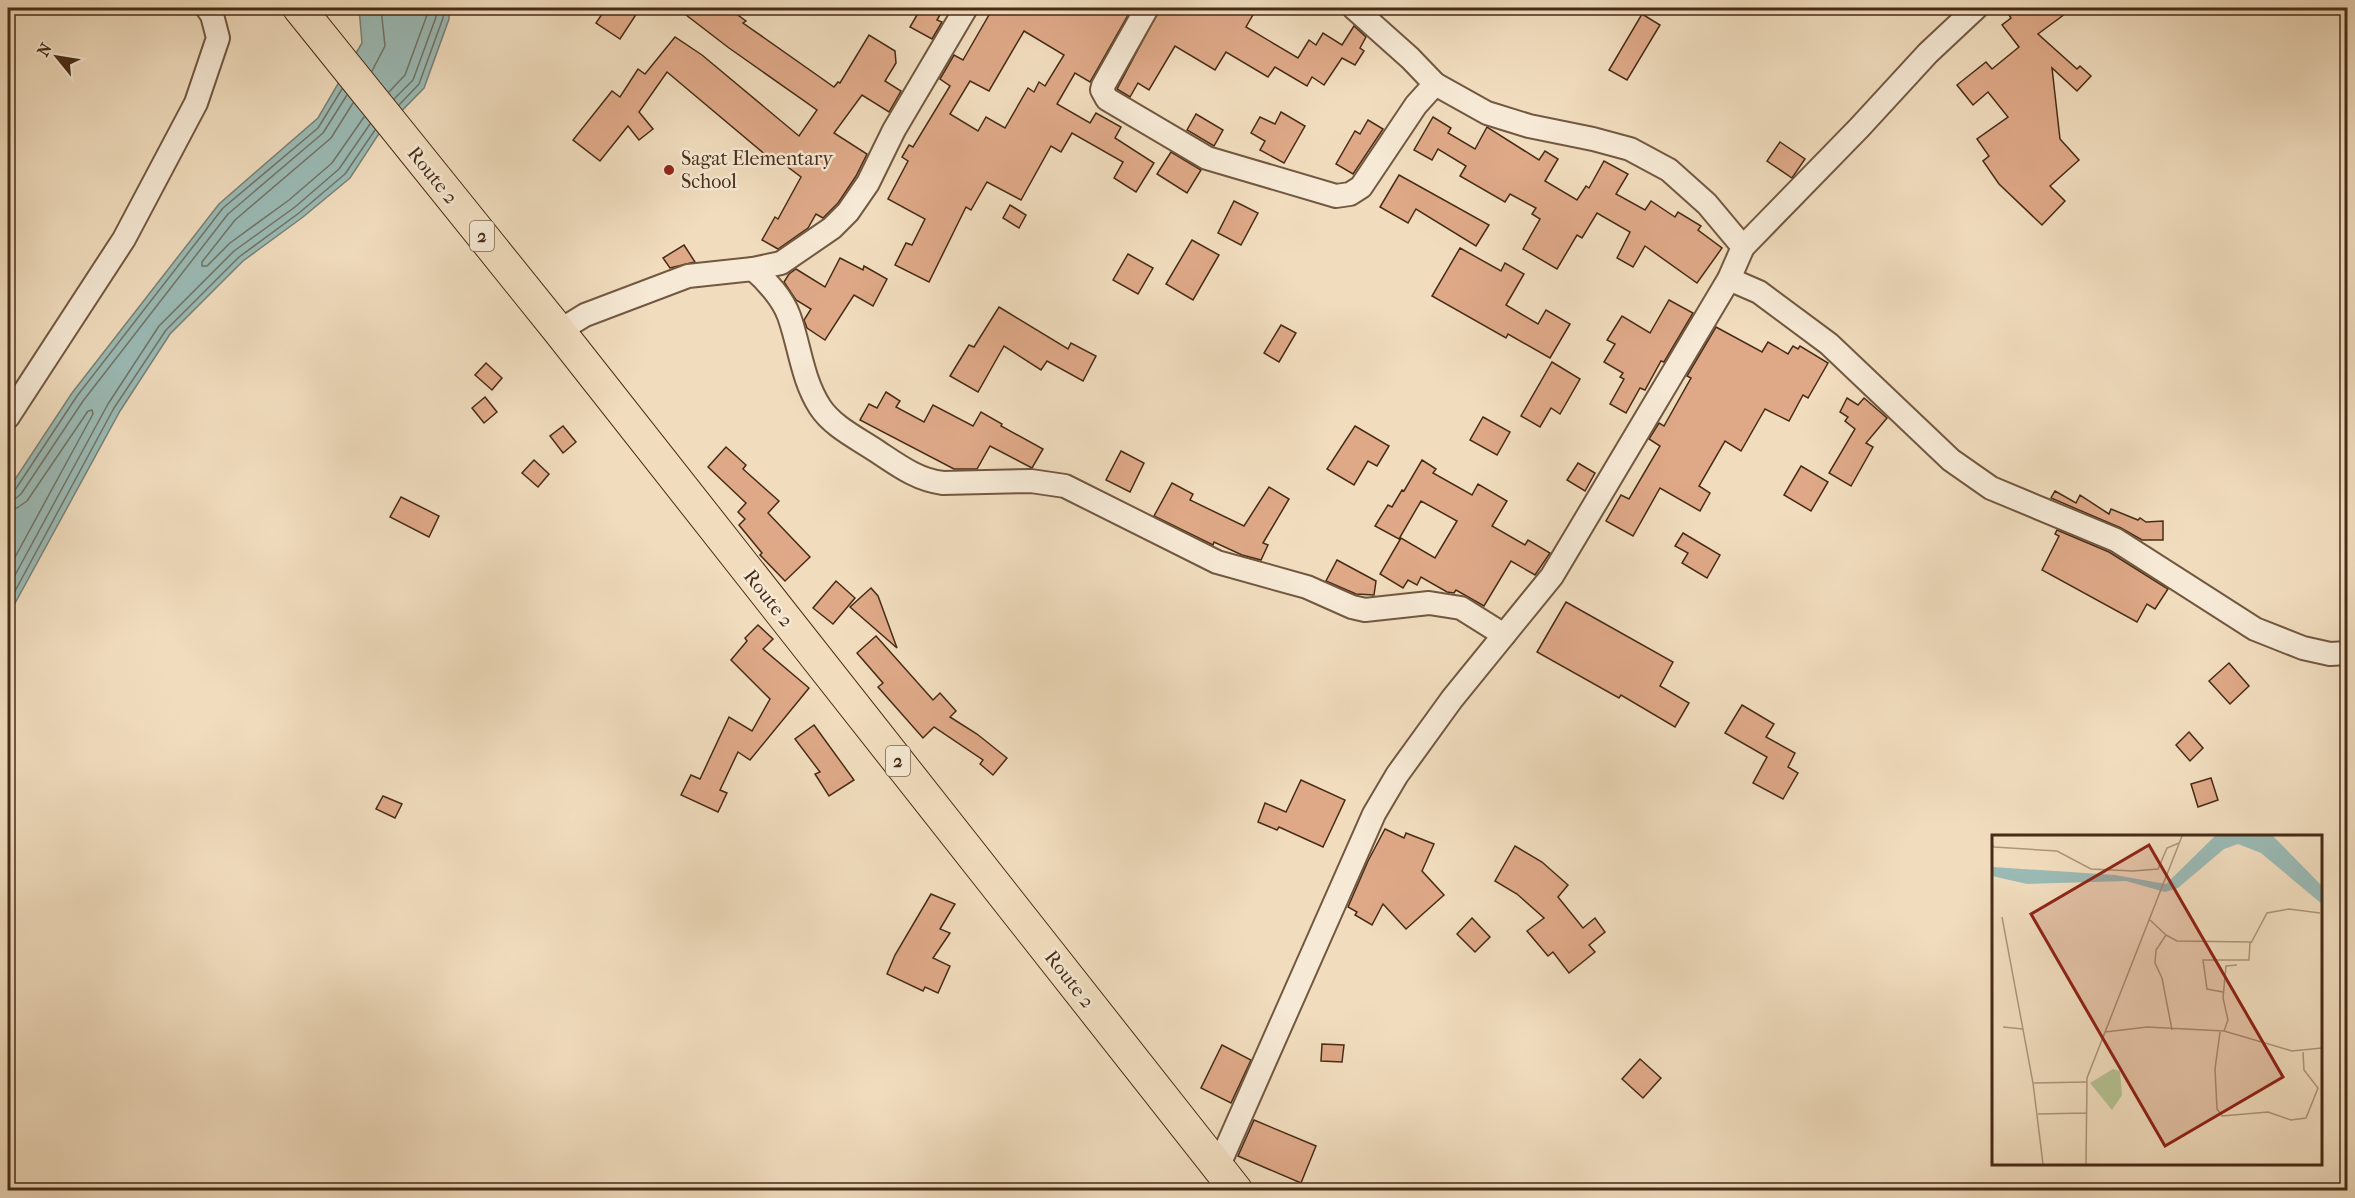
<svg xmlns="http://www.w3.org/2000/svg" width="2355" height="1198" viewBox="0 0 2355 1198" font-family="'IM FELL French Canon',serif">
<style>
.water{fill:#9bbbb6;stroke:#798276;stroke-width:1.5}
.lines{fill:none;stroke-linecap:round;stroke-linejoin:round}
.shore{stroke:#717466;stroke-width:1.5}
.building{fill:#dfa988;stroke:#472c16;stroke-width:1.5;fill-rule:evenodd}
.minor-casing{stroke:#725840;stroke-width:26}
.highway-casing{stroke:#472c16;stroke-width:34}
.minor{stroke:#f6e9d5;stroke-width:22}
.highway{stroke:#f1ddbe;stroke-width:32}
.poi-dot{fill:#8f2418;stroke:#f6e9d5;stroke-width:2}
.labels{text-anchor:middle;stroke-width:5;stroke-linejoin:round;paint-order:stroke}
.shield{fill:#f6e9d5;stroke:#7c654f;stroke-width:1.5}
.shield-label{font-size:18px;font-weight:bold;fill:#472c16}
.poi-label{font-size:20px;fill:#472c16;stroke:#f6e9d5;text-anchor:start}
.street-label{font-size:20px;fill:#472c16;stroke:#f6e9d5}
.inset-road{fill:none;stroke:#ad967b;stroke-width:1.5}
.view{fill:#8f2418;fill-opacity:0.15;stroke:#8f2418;stroke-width:3}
.inset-edge{fill:none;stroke:#472c16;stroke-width:3}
</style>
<rect width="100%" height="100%" fill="#f1ddbe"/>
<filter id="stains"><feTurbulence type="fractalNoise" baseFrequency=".00333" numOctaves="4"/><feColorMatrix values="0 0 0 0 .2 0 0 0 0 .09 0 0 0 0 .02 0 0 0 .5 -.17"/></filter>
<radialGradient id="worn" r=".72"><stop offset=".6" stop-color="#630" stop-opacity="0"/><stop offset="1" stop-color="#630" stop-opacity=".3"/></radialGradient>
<polygon class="water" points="359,8 449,8 449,19 424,88 378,135 350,178 303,217 243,261 170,334 120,411 8,616 8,490 72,393 219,204 318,118 362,43"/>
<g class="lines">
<g class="shore">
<polyline points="372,71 385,46 381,8"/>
<polyline points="389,92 405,75 427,15 427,8"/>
<polyline points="394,99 413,80 436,17 436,8"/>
<polyline points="353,103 331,138 235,220 202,262 202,266 207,266 230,243 289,200 332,163 364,117"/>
<polyline points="399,105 419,84 443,18 444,8"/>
<polyline points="8,493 15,490 77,396 223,208 318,128 342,89"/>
<polyline points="8,500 15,499 21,494 83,401 228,214 323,133 347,95"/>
<polyline points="8,509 17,508 27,501 88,411 92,410 93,414 8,570"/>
<polyline points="8,588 108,404 159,326 234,251 295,207 339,169 370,124"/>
<polyline points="8,604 114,408 166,330 239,257 299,213 345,174 375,130"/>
</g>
</g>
<g class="building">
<polygon points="606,8 628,8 637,13 620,39 596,23"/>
<polygon points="677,8 728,8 746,21 743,23 834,87 838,82 840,83 869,35 895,51 896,63 885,81 901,91 889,112 862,95 834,133 867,154 856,176 838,203 823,218 816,214 808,228 778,249 762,240 775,217 778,219 801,177 777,159 774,162 667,72 639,112 653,129 639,140 628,126 600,161 573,140 612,91 620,97 638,69 645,74 675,37 702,55 799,136 817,110 729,48"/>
<polygon points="921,8 944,8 937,20 942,22 932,39 910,27"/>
<path d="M993,8H1132L1090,82L1075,73L1057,104L1090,123L1096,113L1121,127L1115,138L1154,163L1136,192L1114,178L1123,162L1072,133L1061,152L1051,146L1021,200L987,182L971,210L966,207L929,282L895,265L906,243L912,245L925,219L888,199L908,161L902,157L909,145L913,147L950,86L940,79L954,55L963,60ZM1024,31L1064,55L1045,86L1039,82L1034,92L1028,88L1005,128L986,117L978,131L950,114L970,81L989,91Z"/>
<polygon points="1160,8 1245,8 1254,13 1246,27 1298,58 1309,40 1316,45 1323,33 1342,45 1354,26 1366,37 1360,48 1364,51 1355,65 1342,58 1324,85 1312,77 1307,86 1275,67 1268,77 1226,52 1215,70 1175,46 1149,90 1138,83 1130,97 1117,89"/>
<polygon points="2018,8 2073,8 2038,34 2077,69 2080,66 2091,76 2077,91 2052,68 2060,139 2079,160 2050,186 2065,201 2042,225 1999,184 1983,161 1989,156 1977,139 2008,117 1988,92 1973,105 1957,85 1986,62 1992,69 2019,47 2002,25 2011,18 2009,15"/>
<polygon points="1642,14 1660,25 1627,80 1609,70"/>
<polygon points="1281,112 1305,126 1284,163 1260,150 1265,141 1251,133 1260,117 1275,124"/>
<polygon points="1196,114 1223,130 1214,146 1187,130"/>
<polygon points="1433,117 1451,128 1448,133 1475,149 1487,127 1539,160 1545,151 1558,159 1545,181 1577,200 1586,186 1589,188 1604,161 1628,174 1616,194 1645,210 1651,201 1675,217 1678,212 1701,226 1698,230 1722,248 1697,283 1645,246 1633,267 1617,258 1630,232 1597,213 1582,238 1577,235 1557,269 1523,249 1540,219 1532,214 1536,208 1510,194 1505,202 1460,176 1466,166 1438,149 1432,160 1414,150"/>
<polygon points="1368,120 1383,129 1353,174 1336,164 1355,131 1360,134"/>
<polygon points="1780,142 1805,159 1792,178 1767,161"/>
<polygon points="1171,152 1201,170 1187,193 1157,174"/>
<polygon points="1399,175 1489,225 1476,246 1416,209 1408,223 1380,207"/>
<polygon points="1234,201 1258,213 1241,245 1218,233"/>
<polygon points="1010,205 1026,215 1019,228 1003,218"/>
<polygon points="1192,240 1219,255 1193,300 1166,284"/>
<polygon points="684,245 695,262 670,268 663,258"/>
<polygon points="1460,248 1501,271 1505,263 1524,274 1506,305 1538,324 1546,310 1570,324 1550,358 1508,334 1506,338 1432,296"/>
<polygon points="1128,254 1153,268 1138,294 1113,280"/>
<polygon points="840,258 863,270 864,266 887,279 873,306 854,295 825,340 807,328 804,320 811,309 796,300 784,282 789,274 796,269 825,287"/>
<polygon points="1669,300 1693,313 1664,362 1661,361 1645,390 1640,388 1626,413 1610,404 1624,379 1620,377 1623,373 1604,362 1615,344 1607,340 1622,316 1650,333"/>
<polygon points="999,307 1068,349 1071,343 1096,356 1083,381 1047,361 1041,370 1004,346 978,392 950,376 969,345 974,347"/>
<polygon points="1281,325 1296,333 1279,362 1264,353"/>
<polygon points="1716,327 1762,352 1768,342 1788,354 1793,346 1798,349 1800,346 1828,363 1808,398 1803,395 1789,421 1765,409 1741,451 1725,441 1699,486 1710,493 1700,511 1660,488 1633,536 1606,521 1621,495 1629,499 1660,446 1649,439 1659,423 1664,426 1691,378 1687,376"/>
<polygon points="1552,362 1580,379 1560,414 1551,408 1540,427 1521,416"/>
<polygon points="486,363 502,378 492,390 475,375"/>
<polygon points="886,392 900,401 896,407 924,422 933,405 973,426 981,412 1002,424 1001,426 1043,449 1032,468 990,446 977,469 954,469 860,420 869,404 877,408"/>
<polygon points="485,397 497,412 484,423 472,408"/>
<polygon points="1847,398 1858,405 1864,398 1887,418 1866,443 1873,447 1851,486 1829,473 1855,429 1845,421 1848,417 1840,412"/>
<polygon points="1483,417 1510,432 1497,455 1470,440"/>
<polygon points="563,426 576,442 563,453 550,436"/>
<polygon points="1355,426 1389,446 1377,466 1368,461 1354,485 1327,469"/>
<polygon points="726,447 746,465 743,469 779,501 768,513 810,557 785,581 760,555 762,553 739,525 745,519 738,512 746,503 708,467"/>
<polygon points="1121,451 1144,463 1130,492 1106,480"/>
<polygon points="534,460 549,474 538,487 522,473"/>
<polygon points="1422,460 1436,469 1433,473 1472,495 1478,484 1507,501 1492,526 1525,545 1528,540 1550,553 1535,575 1511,561 1484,606 1456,590 1454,593 1447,592 1421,577 1417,585 1408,580 1403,588 1380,574 1401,538 1435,558 1457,521 1421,501 1399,539 1375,526 1388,505 1392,507 1402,490 1404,491"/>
<polygon points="1578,463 1595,473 1585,491 1567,480"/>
<polygon points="1801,466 1828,482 1811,511 1784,495"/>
<polygon points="1172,483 1193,494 1190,500 1244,526 1269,487 1289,499 1263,543 1268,545 1261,560 1242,555 1214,542 1213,545 1154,516"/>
<polygon points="2055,491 2076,503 2080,495 2109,514 2111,509 2138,520 2140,518 2146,522 2163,521 2163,540 2142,540 2121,528 2051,498"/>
<polygon points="401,497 439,516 429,537 390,517"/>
<polygon points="2057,530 2109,552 2168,589 2155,609 2147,604 2137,622 2042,570 2059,536 2055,534"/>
<polygon points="1683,533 1720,555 1707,578 1682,563 1688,553 1675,546"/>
<polygon points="1337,560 1376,581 1374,595 1356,594 1326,581"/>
<polygon points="836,581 855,598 833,624 813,608"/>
<polygon points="871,588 878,596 897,648 850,607"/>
<polygon points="1566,602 1673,662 1660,686 1689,703 1675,727 1621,695 1619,698 1537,652"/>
<polygon points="758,625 773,639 763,649 809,688 750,760 738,752 720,790 727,793 718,812 681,795 691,775 700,779 729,717 752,731 770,699 731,660 747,641 745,638"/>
<polygon points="876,636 933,700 940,693 956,711 950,717 977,734 1007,758 993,775 980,764 983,760 934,727 923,738 878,687 883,683 857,653"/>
<polygon points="2229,663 2249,686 2230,704 2209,681"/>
<polygon points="1742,705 1774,724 1766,737 1795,753 1788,767 1798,773 1783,799 1753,783 1767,757 1725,733"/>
<polygon points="814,725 854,780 829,796 815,774 820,772 795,739"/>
<polygon points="2189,732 2203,748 2190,761 2176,745"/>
<polygon points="2211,778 2218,800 2198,807 2191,784"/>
<polygon points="1301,780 1345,800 1323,847 1279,827 1277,830 1258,822 1265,803 1286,812"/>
<polygon points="383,796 402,804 395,818 376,809"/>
<polygon points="1385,829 1404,838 1406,833 1434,844 1422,871 1444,895 1406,929 1383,904 1372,925 1355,915 1357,912 1348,907 1368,861"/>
<polygon points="1515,846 1542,862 1568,885 1558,897 1583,928 1595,918 1605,932 1589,945 1595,952 1569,973 1553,952 1548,956 1527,931 1544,918 1517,894 1495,881"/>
<polygon points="931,894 955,904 940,929 950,933 933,958 950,966 938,993 925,987 923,991 887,974 895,955"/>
<polygon points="1472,918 1490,937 1475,952 1457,934"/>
<polygon points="1322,1044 1344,1045 1342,1062 1321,1061"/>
<polygon points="1222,1045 1251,1060 1231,1103 1201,1088"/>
<polygon points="1640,1059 1661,1078 1643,1098 1622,1079"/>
<polygon points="1254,1120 1316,1146 1301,1183 1238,1156"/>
</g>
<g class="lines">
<defs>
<g id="minor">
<polyline points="1147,8 1103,86 1102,90 1107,99 1207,158 1336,196 1350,194 1361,187 1416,105 1435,84"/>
<polyline points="1354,8 1410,58 1435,84 1487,113 1529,126 1593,139 1630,149 1669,170 1707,204 1743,247"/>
<polyline points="753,269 781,263 832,228 848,212 868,183 894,130 966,8"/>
<polyline points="1729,279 1759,292 1829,344 1951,460 1991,488 2116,540 2255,629 2303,648 2330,654 2348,653"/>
<path d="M559,331L585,315L688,276L753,269C767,281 783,299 789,316C800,347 802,379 820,407C833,427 859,439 878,452C899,466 918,480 943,483L1031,481L1065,486L1217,562L1307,587L1352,607L1365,610L1429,603L1461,608L1504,635"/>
<polyline points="8,417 124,239 196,103 218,38 212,15 207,8"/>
<polyline points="1218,1167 1374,814 1397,775 1452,699 1552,576 1729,279 1743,247 1859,128 1928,53 1976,8"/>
</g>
<polyline id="highway" points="299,8 559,331 1236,1190"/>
</defs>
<use href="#minor" class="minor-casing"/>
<use href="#highway" class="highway-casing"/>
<use href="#minor" class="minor"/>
<use href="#highway" class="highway"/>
</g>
<circle class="poi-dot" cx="669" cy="170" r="6"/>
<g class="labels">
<g class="shield">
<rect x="470" y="221" width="24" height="30" rx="4.5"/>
<rect x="886" y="746" width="24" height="30" rx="4.5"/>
</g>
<g class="shield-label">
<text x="482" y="242">2</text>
<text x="898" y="767">2</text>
</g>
<g class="poi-label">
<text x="681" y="165">Sagat Elementary<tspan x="681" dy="23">School</tspan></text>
</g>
<g class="street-label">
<text transform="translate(433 175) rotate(51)" y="7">Route 2</text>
<text transform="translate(769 598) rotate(52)" y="7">Route 2</text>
<text transform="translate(1070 979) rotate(52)" y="7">Route 2</text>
</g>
</g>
<g transform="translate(1992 835)">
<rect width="330" height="330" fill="#f1ddbe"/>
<path d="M121,234L128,236L130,260L120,275L98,248Z" fill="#b6c294"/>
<path d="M223,1H281L330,51V69L269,18L246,9L232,14L186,53L173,57L134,46L35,49L0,41V32L123,40L174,49Z" fill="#9bbbb6"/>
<path class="inset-road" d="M0,8L2,12L65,16L99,34L141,36L166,34L175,13L187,8M10,82L41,248L51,329M158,85L174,100L164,115L163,128L170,143L180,195M174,100L185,106L258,107L257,125H211L215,154L231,157M259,108L275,78L297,74L328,78M11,192L31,194M232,196L236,185L231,163L234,131L245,130M113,197L155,192L232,196L300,216L330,213M228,197L223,234L225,274L230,281L276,277L299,285L314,283L326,253L312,235L311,217M42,248L94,247M46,279L94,278M94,329L95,243L190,1"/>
<path class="view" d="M157,10L291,242L173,311L39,79Z"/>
<rect width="330" height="330" class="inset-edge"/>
</g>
<rect width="2355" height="1198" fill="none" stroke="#f1ddbe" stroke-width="30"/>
<rect x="9" y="9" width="2337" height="1180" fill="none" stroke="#472c16" stroke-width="3"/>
<rect x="15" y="15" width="2325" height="1168" fill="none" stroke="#472c16" stroke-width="1.5"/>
<g transform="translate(57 57) rotate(300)" stroke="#f6e9d5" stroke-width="4.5" paint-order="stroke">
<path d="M0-4.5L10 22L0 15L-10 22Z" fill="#472c16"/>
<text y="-9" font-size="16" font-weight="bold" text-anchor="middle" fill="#472c16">N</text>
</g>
<rect width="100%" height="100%" filter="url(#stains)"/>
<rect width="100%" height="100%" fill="url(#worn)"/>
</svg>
